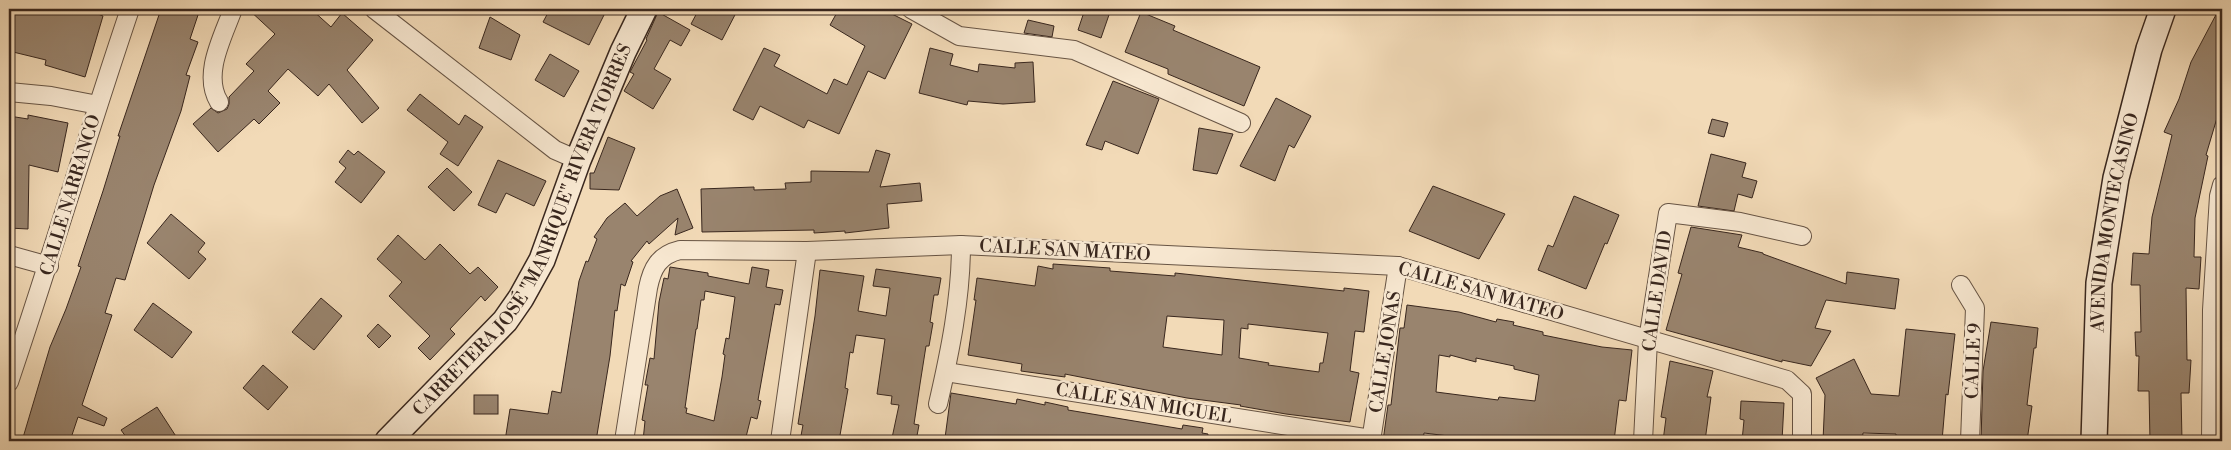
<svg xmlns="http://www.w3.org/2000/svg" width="2231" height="450" viewBox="0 0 2231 450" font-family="'Libre Bodoni',serif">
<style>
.building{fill:#99846e;stroke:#39271e;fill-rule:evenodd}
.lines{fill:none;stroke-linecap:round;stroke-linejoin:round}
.street-casing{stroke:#675444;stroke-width:20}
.secondary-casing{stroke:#39271e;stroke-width:28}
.street{stroke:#f7e7d0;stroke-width:18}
.secondary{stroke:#f7e7d0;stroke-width:25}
.labels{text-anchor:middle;stroke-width:5;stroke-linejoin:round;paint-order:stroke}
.street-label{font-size:18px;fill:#39271e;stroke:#f7e7d0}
</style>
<rect width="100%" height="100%" fill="#f2dab7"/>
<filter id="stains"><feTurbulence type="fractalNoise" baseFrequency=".004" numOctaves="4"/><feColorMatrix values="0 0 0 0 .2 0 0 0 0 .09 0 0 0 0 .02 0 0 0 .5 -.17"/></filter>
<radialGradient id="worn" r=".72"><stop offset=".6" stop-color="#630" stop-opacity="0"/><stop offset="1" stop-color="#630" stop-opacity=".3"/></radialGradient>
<g class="building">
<polygon points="9,9 99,9 98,14 103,16 85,77 45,65 46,60 9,51"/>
<polygon points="161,9 200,9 190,39 198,42 186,75 190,76 181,111 154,185 125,280 116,278 105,313 112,315 82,405 107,418 104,426 78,417 70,441 22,441 50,347 66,309 81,267 78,266 103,191 120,136 118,136"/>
<polygon points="248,9 311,9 331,27 342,13 373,40 347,70 379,108 362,123 329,84 318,96 288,69 268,91 280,103 259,124 254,119 218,152 193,124 211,108 218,113 227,109 229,104 229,97 254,71 246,64 275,34"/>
<polygon points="550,9 607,9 589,45 543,22"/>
<polygon points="699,9 738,9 722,40 691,24"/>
<polygon points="839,9 882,9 912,24 885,79 868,71 839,134 808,120 804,128 760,106 753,120 733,110 764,48 780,55 774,66 827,94 834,79 847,85 865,46 830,25"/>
<polygon points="1085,9 1111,9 1101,38 1078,30"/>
<polygon points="2219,9 2222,9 2222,101 2206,155 2208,156 2195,218 2194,257 2201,257 2199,289 2186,288 2187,360 2191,360 2189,393 2181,393 2182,441 2150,441 2149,391 2138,391 2139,356 2136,356 2135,332 2141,332 2140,285 2131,285 2133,253 2149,254 2152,217 2172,135 2164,132 2179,99 2191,62"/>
<polygon points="658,12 690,30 681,46 670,40 654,69 671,79 653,109 624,91 634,74 630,72 647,40 646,39"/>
<polygon points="1141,12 1175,26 1173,30 1260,67 1244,106 1168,74 1168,69 1125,52"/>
<polygon points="490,17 520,35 511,60 479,48"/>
<polygon points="1028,20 1054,26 1052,37 1024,33"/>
<polygon points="930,48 953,54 950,65 978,72 979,64 1015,68 1015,63 1033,62 1035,102 1003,104 968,101 967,105 919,93"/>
<polygon points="550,54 579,71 564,97 535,80"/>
<polygon points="1113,81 1159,99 1138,154 1105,141 1102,150 1086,145"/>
<polygon points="420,94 459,125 465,115 483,127 458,166 440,154 448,142 407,110"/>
<polygon points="1276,98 1311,116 1294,148 1289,145 1275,181 1240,166"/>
<polygon points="28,115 68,123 58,172 29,165 28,229 9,228 9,116 28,119"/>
<polygon points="1712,119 1728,123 1724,137 1708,133"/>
<polygon points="1199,128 1233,134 1217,174 1193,170"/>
<polygon points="608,137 635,148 619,190 590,189 590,173 594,173"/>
<polygon points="348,150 354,155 358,151 385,172 361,203 335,182 346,168 339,162"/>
<polygon points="876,150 890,154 880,187 920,183 922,201 887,204 889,228 845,233 845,231 814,233 814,230 702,232 701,189 754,187 754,190 786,189 785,183 811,182 811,171 869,172"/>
<polygon points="1711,154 1746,163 1742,177 1757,181 1752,198 1738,194 1734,211 1698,206"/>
<polygon points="498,160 546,181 534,206 506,193 496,213 478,205"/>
<polygon points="447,168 472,192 454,211 428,187"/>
<polygon points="1433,186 1505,214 1479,259 1409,231"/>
<polygon points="677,189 693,228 675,235 678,218 649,244 647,241 631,261 633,262 625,286 621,284 617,311 615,310 610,356 596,441 505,441 510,409 548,414 552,391 561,393 579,281 586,261 588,262 597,239 594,237 607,218 625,203 637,216 660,196"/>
<polygon points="1574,196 1619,215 1607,244 1605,243 1586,289 1538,270 1548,245 1553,247"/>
<polygon points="171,214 205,243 198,252 206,259 189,279 147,243"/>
<polygon points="1691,227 1742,235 1738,247 1763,253 1763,254 1846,284 1847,272 1899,279 1895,309 1826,300 1815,328 1831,331 1811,366 1782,360 1782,362 1666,330 1682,274 1678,273"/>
<polygon points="398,235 425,260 440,244 470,274 478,267 498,287 485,301 481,296 450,329 455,334 430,360 418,348 430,336 389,296 402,282 377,259"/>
<path d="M1053,264L1110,268V271L1175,276V273L1344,291V288L1369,291L1364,332L1355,331L1350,371L1359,373L1350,422L1286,414L1240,406L1241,405L1187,398L1065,374V377L1021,371L1022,364L968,355L976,300H974L977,278L1035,286L1038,266L1053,269ZM1167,316L1224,320L1222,355L1163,347ZM1248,324L1328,333L1323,363H1320L1319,372L1268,365L1269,363L1239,358L1241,328L1248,329Z"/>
<path d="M670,267L708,273V276L749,284L752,267L769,270L766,287L783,290L780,305L775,304L758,400L761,401L757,419L751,417L745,441H711L692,437V441H643L645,421L642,420L648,385H645L650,358L654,359L659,302L664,278L668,279ZM705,291L735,297L729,339L726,338L723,354L725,355L722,377L714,421L686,413L687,408H685L696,329H697L701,300H704Z"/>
<polygon points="876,269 941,278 938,295 934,295 930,322 933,323 929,346 926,346 920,384 914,424 919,425 916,441 892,438 899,405 891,404 892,396 877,394 885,339 856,335 853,353 850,352 845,388 848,389 839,441 800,441 803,425 798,424 815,316 820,270 864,276 858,311 886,316 890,288 873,286"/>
<polygon points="321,298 342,316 314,350 292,332"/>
<polygon points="153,303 192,332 172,358 134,330"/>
<path d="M1407,305L1459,312L1496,322L1497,319L1514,322L1513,325L1543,332V335L1602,347L1632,350L1626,401L1619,400L1614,441H1490L1424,433L1423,441H1383L1388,405H1391L1400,328H1404ZM1439,355L1450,357V355L1476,362V358L1514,366V369L1539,375L1535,401L1499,397L1498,400L1436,392Z"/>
<polygon points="1991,322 2038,328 2036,348 2034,348 2027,405 2032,406 2027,441 1981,441 1983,371"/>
<polygon points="378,324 391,336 379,348 367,336"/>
<polygon points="1906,329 1955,334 1948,395 1946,394 1942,441 1896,440 1896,434 1863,433 1862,441 1823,441 1825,395 1816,378 1854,359 1871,394 1899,396"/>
<polygon points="1670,361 1713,371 1707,397 1711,397 1705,441 1663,441 1666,418 1661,417"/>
<polygon points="263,365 288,387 268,410 243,388"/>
<polygon points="951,393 1016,404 1017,399 1045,405 1045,402 1068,407 1068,410 1182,429 1183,425 1203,428 1202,433 1208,434 1207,441 970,441 945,438"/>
<rect x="474" y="395" width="24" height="19"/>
<polygon points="1741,401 1784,403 1782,441 1742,441 1744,420 1740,419"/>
<polygon points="157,407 179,441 129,441 121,430"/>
</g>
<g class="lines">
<defs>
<g id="street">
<polyline points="374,9 555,150 578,160"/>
<polyline points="911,9 959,36 1074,50 1241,123"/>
<polyline points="9,92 51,96 98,105"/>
<path d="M219,102C202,74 223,37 233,9"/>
<polyline points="9,255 49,266"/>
<polyline points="1961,285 1975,308 1970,441"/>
<polyline points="946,372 1371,439"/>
<path d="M9,382C51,258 88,133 130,9"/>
<path d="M938,404C950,352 961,298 961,245"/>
<path d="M624,441L648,288C652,268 659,255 680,250L807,251L961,245L1398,266L1787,380L1802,394V441"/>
<polyline points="780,441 807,251"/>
<polyline points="1371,441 1398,266"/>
<polyline points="1643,441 1648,340 1668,213 1740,222 1802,236"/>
<polyline points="2211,441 2212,310 2219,196 2222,185"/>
</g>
<g id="secondary">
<path id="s1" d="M388,441L505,321L521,298L542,260L578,160L623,52L644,9"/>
<path id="s2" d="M2094,441L2099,283L2116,178L2149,49L2163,9"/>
</g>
</defs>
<use href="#street" class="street-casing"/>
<use href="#secondary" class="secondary-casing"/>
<use href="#street" class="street"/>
<use href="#secondary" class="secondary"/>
</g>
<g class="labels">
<g class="street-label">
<text transform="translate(70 195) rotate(-73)" y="6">CALLE NARRANCO</text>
<text dy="6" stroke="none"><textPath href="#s2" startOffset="220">AVENIDA MONTECASINO</textPath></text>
<text dy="6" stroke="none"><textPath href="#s1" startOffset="255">CARRETERA JOSÉ "MANRIQUE" RIVERA TORRES</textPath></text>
<text transform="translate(1065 250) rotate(3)" y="6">CALLE SAN MATEO</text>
<text transform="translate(1481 291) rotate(16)" y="6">CALLE SAN MATEO</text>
<text transform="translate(1657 291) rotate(-82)" y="6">CALLE DAVID</text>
<text transform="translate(1385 352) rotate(-81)" y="6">CALLE JONAS</text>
<text transform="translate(1973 361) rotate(-88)" y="6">CALLE 9</text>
<text transform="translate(1144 403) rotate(9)" y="6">CALLE SAN MIGUEL</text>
</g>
</g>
<rect width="2231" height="450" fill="none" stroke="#f2dab7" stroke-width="30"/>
<rect x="10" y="10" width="2211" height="430" fill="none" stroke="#39271e" stroke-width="2.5"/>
<rect x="15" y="15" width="2201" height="420" fill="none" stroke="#39271e"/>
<rect width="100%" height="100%" filter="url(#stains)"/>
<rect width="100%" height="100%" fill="url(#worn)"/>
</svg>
